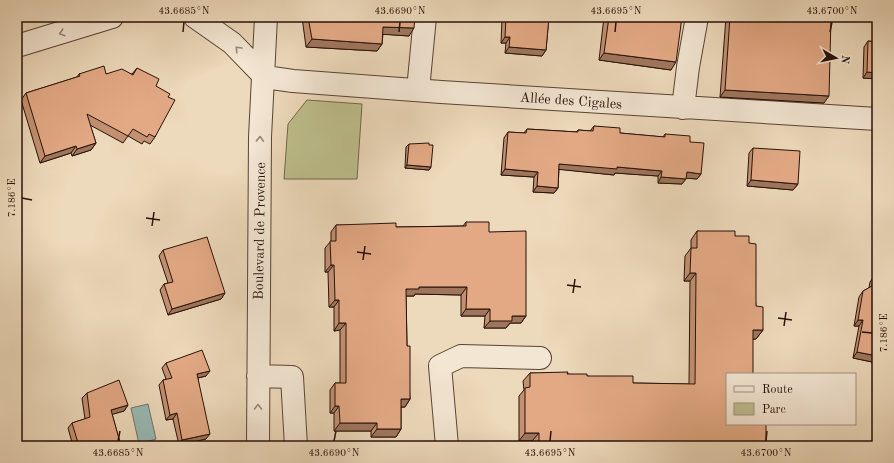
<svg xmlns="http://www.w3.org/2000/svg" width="894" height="463" viewBox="0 0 894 463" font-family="'Old Standard TT',serif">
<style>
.green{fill:#bdbe8c;stroke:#72684a}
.water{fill:#99bab4;stroke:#6b766f}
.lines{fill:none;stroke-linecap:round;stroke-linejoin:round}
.minor-casing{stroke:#584335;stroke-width:24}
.minor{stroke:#f3e6d3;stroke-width:22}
.wall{fill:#c39172;stroke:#271108}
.shaded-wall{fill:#9f765d;stroke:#271108}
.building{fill:#e3a985;stroke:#271108}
.oneway{stroke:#978678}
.ticks{fill:none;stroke:#271108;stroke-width:1.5}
.labels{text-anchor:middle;stroke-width:3;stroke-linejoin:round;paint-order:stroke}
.street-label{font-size:14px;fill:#271108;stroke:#f3e6d3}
.neatline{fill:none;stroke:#271108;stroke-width:1.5}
.ticks-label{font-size:10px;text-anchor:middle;fill:#271108}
</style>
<rect width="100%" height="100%" fill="#edd9bb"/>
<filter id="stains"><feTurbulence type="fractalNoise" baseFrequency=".005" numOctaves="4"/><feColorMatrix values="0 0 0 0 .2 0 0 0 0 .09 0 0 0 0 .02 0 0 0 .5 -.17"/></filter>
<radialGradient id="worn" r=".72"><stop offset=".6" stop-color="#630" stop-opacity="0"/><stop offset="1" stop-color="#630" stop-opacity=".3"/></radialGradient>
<path class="green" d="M307,100L362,104L357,179H284L288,124Z"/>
<path class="water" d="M148,404L156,439L139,444L131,408Z"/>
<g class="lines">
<g class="minor-casing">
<path id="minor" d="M195,17L232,43L265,77
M17,46L112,17
M265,77L293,81L441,92L877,119
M418,90L425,17
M683,108L688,67L697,17
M258,376L292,377L296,446
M258,446L260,137L266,17
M447,446L440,366L461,356L540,358"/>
</g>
<use href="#minor" class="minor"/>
</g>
<path class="wall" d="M302,17H415L409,36L383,34L382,44L377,51L306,47Z
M503,17H549L546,50L542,56L505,53L506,43H501L502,18Z
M604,17H682L671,70L599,60Z
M726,17H831L824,103L720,97Z
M868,41L877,42V79L863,78L864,47Z
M137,68L156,86L168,97L155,137L150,144L144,141L142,144L128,136L123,143L90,125L96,143L91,150L72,156L71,153L40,163L21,100L26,93L77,77L79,74H132Z
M594,126L620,133L663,137L665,134L690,142L701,174L697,179L686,178L682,184L658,183V176L615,173L614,175L559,169L558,188L554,193L533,192L534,177L501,175L504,138L508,132L524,133L527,129L576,132L578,130L590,131Z
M409,144L431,167L429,170L405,168L406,147Z
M753,148L798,184L793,190L747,186L749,153Z
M466,222L489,232L526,316L521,323H510L506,328H484L485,316H461V295L415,294L414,296H406L407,346L410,399L405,407H401V429L396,437H371V431H334V413H330V390L335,383H340V330L334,331V307H329L328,272H325V248L331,241V232L336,225L396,227L463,226Z
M697,231L735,236L749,243L756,306L763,330L756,339H753L727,374L766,446H532V441H519V396L524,390L523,381L530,373L567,374L587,376L633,383L689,384L690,281H684L685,256L691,248V240Z
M163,250L225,293L221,299L168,315L160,290L164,284L168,283L159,256Z
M874,276L877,363L853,358L859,326H854L859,297L863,291L869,288L870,282Z
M166,363L206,376L198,378L206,439L179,445L173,419L166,420L159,385L163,380L166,379L162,368Z
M87,393L128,405L124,411L112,414L121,446H73L68,428L72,423L85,419L82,398Z"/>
<path class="shaded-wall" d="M383,27L414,28L409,36L378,34Z
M505,37H510L506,43H501Z
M312,39L382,44L377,51L306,47Z
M509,47L546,50L542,56L505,53Z
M604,53L676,62L671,70L599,60Z
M867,72L877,73V79L863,78Z
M725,90L829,96L824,103L720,97Z
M96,143L91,150L72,156L77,149Z
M76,146L71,153L40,163L45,156Z
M559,164L617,167L662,171L658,176L615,173L614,175L555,169Z
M407,165L431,167L429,170L405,168Z
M505,169L538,172L534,177L501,175Z
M687,172L701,174L697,179L683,178Z
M661,177L686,179L682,184L658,183Z
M751,180L798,184L793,190L747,186Z
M537,186L558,188L554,193L533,192Z
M331,265H334L328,272H325Z
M690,273H696L690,281H684Z
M419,287H467L461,295L415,294L414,296H401L406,289Z
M225,293L221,299L168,315L172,309Z
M335,300H339L334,307H329Z
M466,309H490L485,316H461Z
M512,316H526L521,323H510L506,328H484L490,321Z
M858,320H863L859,326H854Z
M339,323H346L340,330L334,331Z
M753,330H763L756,339H747Z
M857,352L877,356V363L853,358Z
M210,371L206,376L193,379L197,374Z
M401,399H410L405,407H396Z
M128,405L124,411L107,416L111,410Z
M335,406H339L334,413H330Z
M177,413L173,419L166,420L170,415Z
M340,423H377L371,431H334Z
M377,429H401L396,437H371Z
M525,433H539L532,441H519Z
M210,434L206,439L179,445L182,440Z
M587,443L633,444L632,446H585Z"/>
<path class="building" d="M308,17H415L414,28L383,27L382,44L312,39Z
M506,17H549L546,50L509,47L510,37H505Z
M609,17H682L676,62L604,53Z
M730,17H831L829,96L725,90Z
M868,41L877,42V73L867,72Z
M104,66L106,74L122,69L133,75L137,68L159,79L156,86L170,94L168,97L175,100L155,137L149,134L147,137L133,129L128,136L87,114L96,143L77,149L76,146L45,156L26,93L80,76L79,74Z
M594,126L620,128V133L665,137V134L690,136V142L704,143L701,174L687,172L686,179L661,177L662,171L617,167V169L559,164L558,188L537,186L538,172L505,169L508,132L526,133L527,129L578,132V130L593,131Z
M429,143V145H433L431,167L407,165L409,144Z
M753,148L800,151L798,184L751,180Z
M466,222H489V232L526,231V316H512V321H490V309H466L467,287H419V289H406L407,346H410V399H401V429H377V423H340L339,406H335V383H346V323H339V300H335L334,265H331L330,241H336V225L396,223V227L466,226Z
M697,231H735V236H749V243L756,244V306L763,307V330H753V374H727V424H766V446H633V444L587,443V446H539V433H525V388L530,387V373L568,372L567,374H587V376H633V383L695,384L696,273H690L691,248H697Z
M207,237L225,293L172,309L164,284L173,282L163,250Z
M874,276L877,277V356L857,352L863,320H858L863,291L872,286Z
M202,350L210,371L197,374L210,434L182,440L177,413L170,415L163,380L172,378L166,363Z
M119,380L128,405L111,410L121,446H79L72,423L90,417L87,393Z"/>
<defs><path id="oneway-chevron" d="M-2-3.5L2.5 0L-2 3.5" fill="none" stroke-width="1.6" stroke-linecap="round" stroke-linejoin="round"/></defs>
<g class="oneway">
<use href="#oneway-chevron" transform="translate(62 33) rotate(163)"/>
<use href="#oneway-chevron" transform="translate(238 49) rotate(-133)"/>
<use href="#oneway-chevron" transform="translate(260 139) rotate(-88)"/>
<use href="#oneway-chevron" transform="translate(258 407) rotate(-90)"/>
</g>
<path class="ticks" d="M183,32L184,22M399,32L400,22M615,32L616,22M830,32L832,22M22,198L32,200M146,218L160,220M152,226L154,212M357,252L371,254M363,260L365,246M567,285L581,287M573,293L575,279M778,318L792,320M784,326L786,312M862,332L872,333M118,441L120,431M334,441L336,431M550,441L551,431M766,441L767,431"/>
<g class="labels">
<g class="street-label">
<text transform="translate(571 100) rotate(4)" y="5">Allée des Cigales</text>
<text transform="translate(259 231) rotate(-89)" y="5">Boulevard de Provence</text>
</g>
</g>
<rect width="894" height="463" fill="none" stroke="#edd9bb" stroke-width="44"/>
<rect x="726" y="373" width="130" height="52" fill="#f3e6d3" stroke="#a19182"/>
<rect x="734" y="386" width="20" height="6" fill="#f3e6d3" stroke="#a19182"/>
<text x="762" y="393" font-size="12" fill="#271108">Route</text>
<rect x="734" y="403" width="20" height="12" fill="#bdbe8c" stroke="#a19182"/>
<text x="762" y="413" font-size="12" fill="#271108">Parc</text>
<g transform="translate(836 58) rotate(99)" stroke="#f3e6d3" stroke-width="3" paint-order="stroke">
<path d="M0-3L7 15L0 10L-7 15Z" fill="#271108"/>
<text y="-6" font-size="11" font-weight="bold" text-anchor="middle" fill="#271108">N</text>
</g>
<rect x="22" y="22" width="850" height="419" class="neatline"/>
<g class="ticks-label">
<text x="184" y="14">43.6685°N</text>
<text x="400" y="14">43.6690°N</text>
<text x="616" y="14">43.6695°N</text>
<text x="832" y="14">43.6700°N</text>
<text transform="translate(11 198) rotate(-90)" y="4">7.186°E</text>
<text transform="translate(883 333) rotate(-90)" y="4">7.186°E</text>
<text x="118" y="456">43.6685°N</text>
<text x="334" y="456">43.6690°N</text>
<text x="550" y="456">43.6695°N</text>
<text x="766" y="456">43.6700°N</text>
</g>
<rect width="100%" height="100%" filter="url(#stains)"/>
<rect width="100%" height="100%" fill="url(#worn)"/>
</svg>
